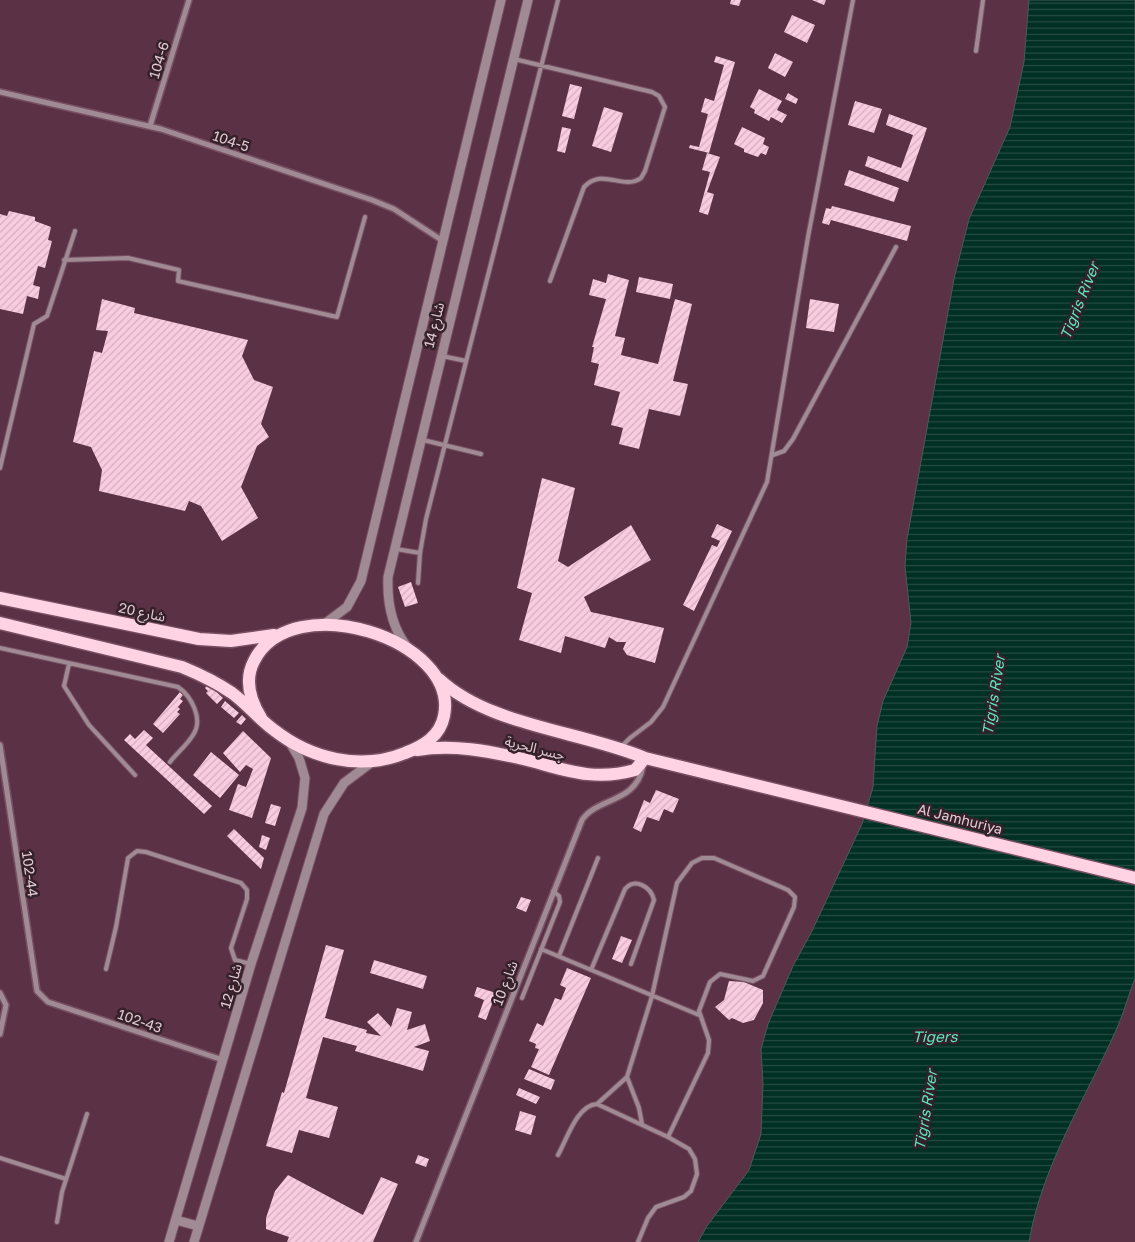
<svg xmlns="http://www.w3.org/2000/svg" width="1135" height="1242" viewBox="0 0 1135 1242" font-family="'Golos Text','Noto Sans Arabic',sans-serif">
<style>
.water{fill:url(#water-rules);stroke:#445d58}
.building{fill:url(#building-hatch)}
.lines{fill:none;stroke-linecap:round;stroke-linejoin:round}
.service-casing{stroke:#765062;stroke-width:6}
.minor-casing{stroke:#765062;stroke-width:8}
.tertiary-casing{stroke:#765062;stroke-width:11}
.primary-casing{stroke:#765062;stroke-width:15}
.service{stroke:#a08a93;stroke-width:4}
.minor{stroke:#a08a93;stroke-width:5}
.tertiary{stroke:#a08a93;stroke-width:9}
.primary{stroke:#ffd2e4;stroke-width:12}
.labels{text-anchor:middle;stroke-width:5;stroke-linejoin:round;paint-order:stroke}
.street-label{font-size:14px;fill:#e3c9d4;stroke:#34212a}
.water-label{font-size:15px;font-style:italic;fill:#5ae6bf;stroke:#34212a}
</style>
<defs>
<pattern id="water-rules" width="6" height="5" patternUnits="userSpaceOnUse" patternTransform="scale(1.25)"><rect width="6" height="5" fill="#002f23"/><path d="M0 2.5h6" fill="none" stroke="#254c42"/></pattern>
<pattern id="building-hatch" width="6" height="6" patternUnits="userSpaceOnUse" patternTransform="scale(1.25)"><rect width="6" height="6" fill="#f9ccdf"/><path d="M-1 1l2-2M0 6l6-6M5 7l2-2" fill="none" stroke="#d5afbf"/></pattern>
</defs>
<rect width="100%" height="100%" fill="#5b3245"/>
<path class="water" d="M1029,0H1135V978C1129,994 1124,1012 1117,1028C1086,1098 1042,1165 1029,1242H698L707,1226L749,1170L761,1134L763,1084L761,1049L768,1024L793,966L812,931L862,824L873,787L877,726L883,701L907,647L911,623L905,566L907,539L954,279L969,219L1010,127L1024,62Z"/>
<path class="building" d="M731,0H741L739,6L730,4Z
M812,0H826L824,5Z
M792,15L815,25L807,43L784,32Z
M775,53L793,62L785,77L768,68Z
M716,56L735,62L709,153L689,148L690,145L699,147L708,114L701,112L705,98L714,101L724,65L714,62Z
M570,84L582,87L574,119L562,116Z
M759,89L782,101L777,110L787,115L782,123L771,117L769,121L754,113L755,110L750,107Z
M788,93L798,99L796,104L785,99Z
M855,101L882,109L874,133L848,125Z
M604,107L623,113L611,152L592,146Z
M889,114L927,128L908,182L865,166L868,156L901,168L913,135L886,125Z
M562,127L571,129L565,153L557,151Z
M742,127L765,138L763,144L769,147L766,155L761,153L758,157L744,152V149L734,144Z
M707,153L720,157L707,192L714,194L708,215L699,212L710,172L702,170Z
M849,170L899,188L894,202L844,185Z
M832,206L911,226L907,241L831,220L829,225L822,223L826,208L831,209Z
M9,211L35,217V221L51,227L48,240L52,241L45,268L38,266L33,285L40,287L38,299L27,296L23,314L0,309V214L7,216Z
M608,274L629,280L615,336L625,338L621,355L658,364L675,299L692,304L673,381L688,384L680,416L649,409L639,449L619,444L623,428L611,425L620,392L594,385L599,364L591,362L594,347H592L606,299L589,295L593,279L606,283Z
M639,277L673,284L670,299L636,292Z
M102,299L135,308L134,313L248,340L242,356L254,380L273,387L261,424L269,437L257,446L241,487L258,518L222,541L201,506L189,501L185,511L99,491L102,470L91,447L73,442L94,351L102,353L108,331L96,330Z
M810,299L839,304L834,332L806,328Z
M542,478L575,488L558,561L568,567L631,525L651,560L584,597L591,612L664,628L655,663L627,655L623,649L626,642H617L609,637L605,648L565,636L561,653L519,640L532,593L517,588Z
M717,524L732,531L694,611L683,605L712,545L717,547L720,541L711,537Z
M411,582L418,603L405,607L398,587Z
M208,684L223,698L217,704L206,693L208,691L205,688Z
M180,692L183,695L180,699L183,701L178,707L180,709L177,712L180,714L163,733L153,724Z
M225,701L239,713L234,718L221,707Z
M242,715L246,719L241,725L236,722Z
M144,730L153,738L146,745L212,806L204,814L124,740L130,734L135,739Z
M243,731L271,758L252,818L229,810L238,784L246,787L253,769L246,765L240,772L223,753Z
M211,752L239,775L220,798L193,775Z
M656,790L679,799L673,813L664,809L659,821L647,817L641,832L633,828L644,800L650,803Z
M271,804L281,807L275,826L265,823Z
M234,829L264,858L261,869L227,836Z
M262,835L270,838L266,850L259,847Z
M521,897L531,900L526,912L516,908Z
M621,936L632,940L622,963L612,959Z
M326,945L344,950L325,1018L367,1030L366,1033L381,1036L367,1022L378,1013L391,1027L397,1008L412,1012L407,1030L425,1024L430,1041L414,1047L429,1051L423,1071L355,1051L357,1046L323,1037L306,1098L338,1107L329,1138L299,1130L292,1153L266,1146L282,1092L284,1093Z
M374,960L427,976L423,989L370,973Z
M567,968L591,978L549,1075L531,1067L539,1049L535,1048L536,1044L529,1041L537,1023L543,1026L555,998L561,1000L566,988L560,985Z
M729,981L744,982L763,990V1003L754,1020L743,1023L732,1018L729,1020L715,1007L724,1000Z
M477,987L496,993L486,1020L478,1017L484,1000L474,996Z
M529,1069L555,1080L551,1090L524,1079Z
M519,1088L540,1097L536,1104L516,1095Z
M520,1111L536,1116L531,1135L515,1130Z
M418,1155L429,1159L426,1167L415,1163Z
M288,1175L363,1215L381,1177L398,1184L373,1242H287L289,1237L266,1229V1218L275,1191Z"/>
<g class="lines">
<g class="service-casing">
<path id="service" d="M976,51L983,0
M514,59L652,92L659,96L665,107L645,171L641,178C623,191 603,167 584,187L550,281
M64,260L128,258L179,270L178,281L337,317L365,217
M442,356L466,361
M423,440L481,454
M773,455L784,451L793,439L896,247
M0,468L34,324L47,316L75,231
M396,549L420,553
M418,583L420,553L426,519L558,0
M0,648L178,687C191,696 204,719 193,735C187,745 177,753 170,762
M69,664L64,686L89,725L135,775
M622,746L630,738L651,722L663,707L767,482L808,237L853,0
M541,949L699,1015
M559,956L598,858
M106,969L116,927L128,858L137,851L146,852L241,883L247,890V899L231,948L235,960L251,964
M591,970L625,889C635,877 651,887 654,900L631,964
M522,998L560,902L559,896L553,891
M627,1077L639,1108L642,1124
M597,1104L627,1077L652,996L677,883L692,863L702,858H714L788,890L795,897L794,907L763,976L753,981L720,974L710,982L699,1011L709,1040L708,1053L668,1137
M558,1155C567,1139 577,1105 597,1104L668,1137L689,1149L695,1159L697,1174L691,1191L684,1197L656,1207L648,1218L638,1242
M0,1158L66,1179
M57,1222L62,1192L87,1114"/>
</g>
<g class="minor-casing">
<path id="minor" d="M0,92L161,129L372,200L394,209L443,241
M150,126L189,0
M0,745L37,991L48,1002L223,1060
M0,993L6,1005L0,1034
M416,1242L582,820C597,797 636,804 643,766"/>
</g>
<g class="tertiary-casing">
<path id="tertiary" d="M323,625L347,607L361,581L501,0
M408,648C391,627 387,602 388,577L528,0
M176,1220L198,1226
M169,1242L251,964L302,808L305,778L299,758L289,741
M194,1242L324,814L344,783L372,762"/>
</g>
<g class="primary-casing">
<path id="primary" d="M0,598L199,639L231,641L274,635
M0,623L182,667C199,674 216,682 232,693C247,704 259,719 274,730C311,759 361,771 405,753C424,746 440,736 444,716C460,639 291,586 254,661C244,680 250,700 261,718
M439,679C489,726 581,731 645,758L1135,878
M417,750C452,744 489,751 523,759C564,769 592,782 635,770L645,758"/>
</g>
<use href="#service" class="service"/>
<use href="#minor" class="minor"/>
<use href="#tertiary" class="tertiary"/>
<use href="#primary" class="primary"/>
</g>
<g class="labels">
<g class="street-label">
<text transform="translate(159 60) rotate(-73)" y="5">104-6</text>
<text transform="translate(231 141) rotate(19)" y="5">104-5</text>
<text transform="translate(434 325) rotate(-76)" y="5">شارع 14</text>
<text transform="translate(142 612) rotate(12)" y="5">شارع 20</text>
<text transform="translate(535 748) rotate(14)" y="5">جسر الحرية</text>
<text transform="translate(960 819) rotate(14)" y="5">Al Jamhuriya</text>
<text transform="translate(30 874) rotate(82)" y="5">102-44</text>
<text transform="translate(505 983) rotate(-69)" y="5">شارع 10</text>
<text transform="translate(231 986) rotate(-74)" y="5">شارع 12</text>
<text transform="translate(140 1021) rotate(19)" y="5">102-43</text>
</g>
<g class="water-label">
<text transform="translate(1080 301) rotate(-68)" y="5">Tigris River</text>
<text transform="translate(994 695) rotate(-81)" y="5">Tigris River</text>
<text x="935" y="1042">Tigers</text>
<text transform="translate(926 1110) rotate(-81)" y="5">Tigris River</text>
</g>
</g>
</svg>
